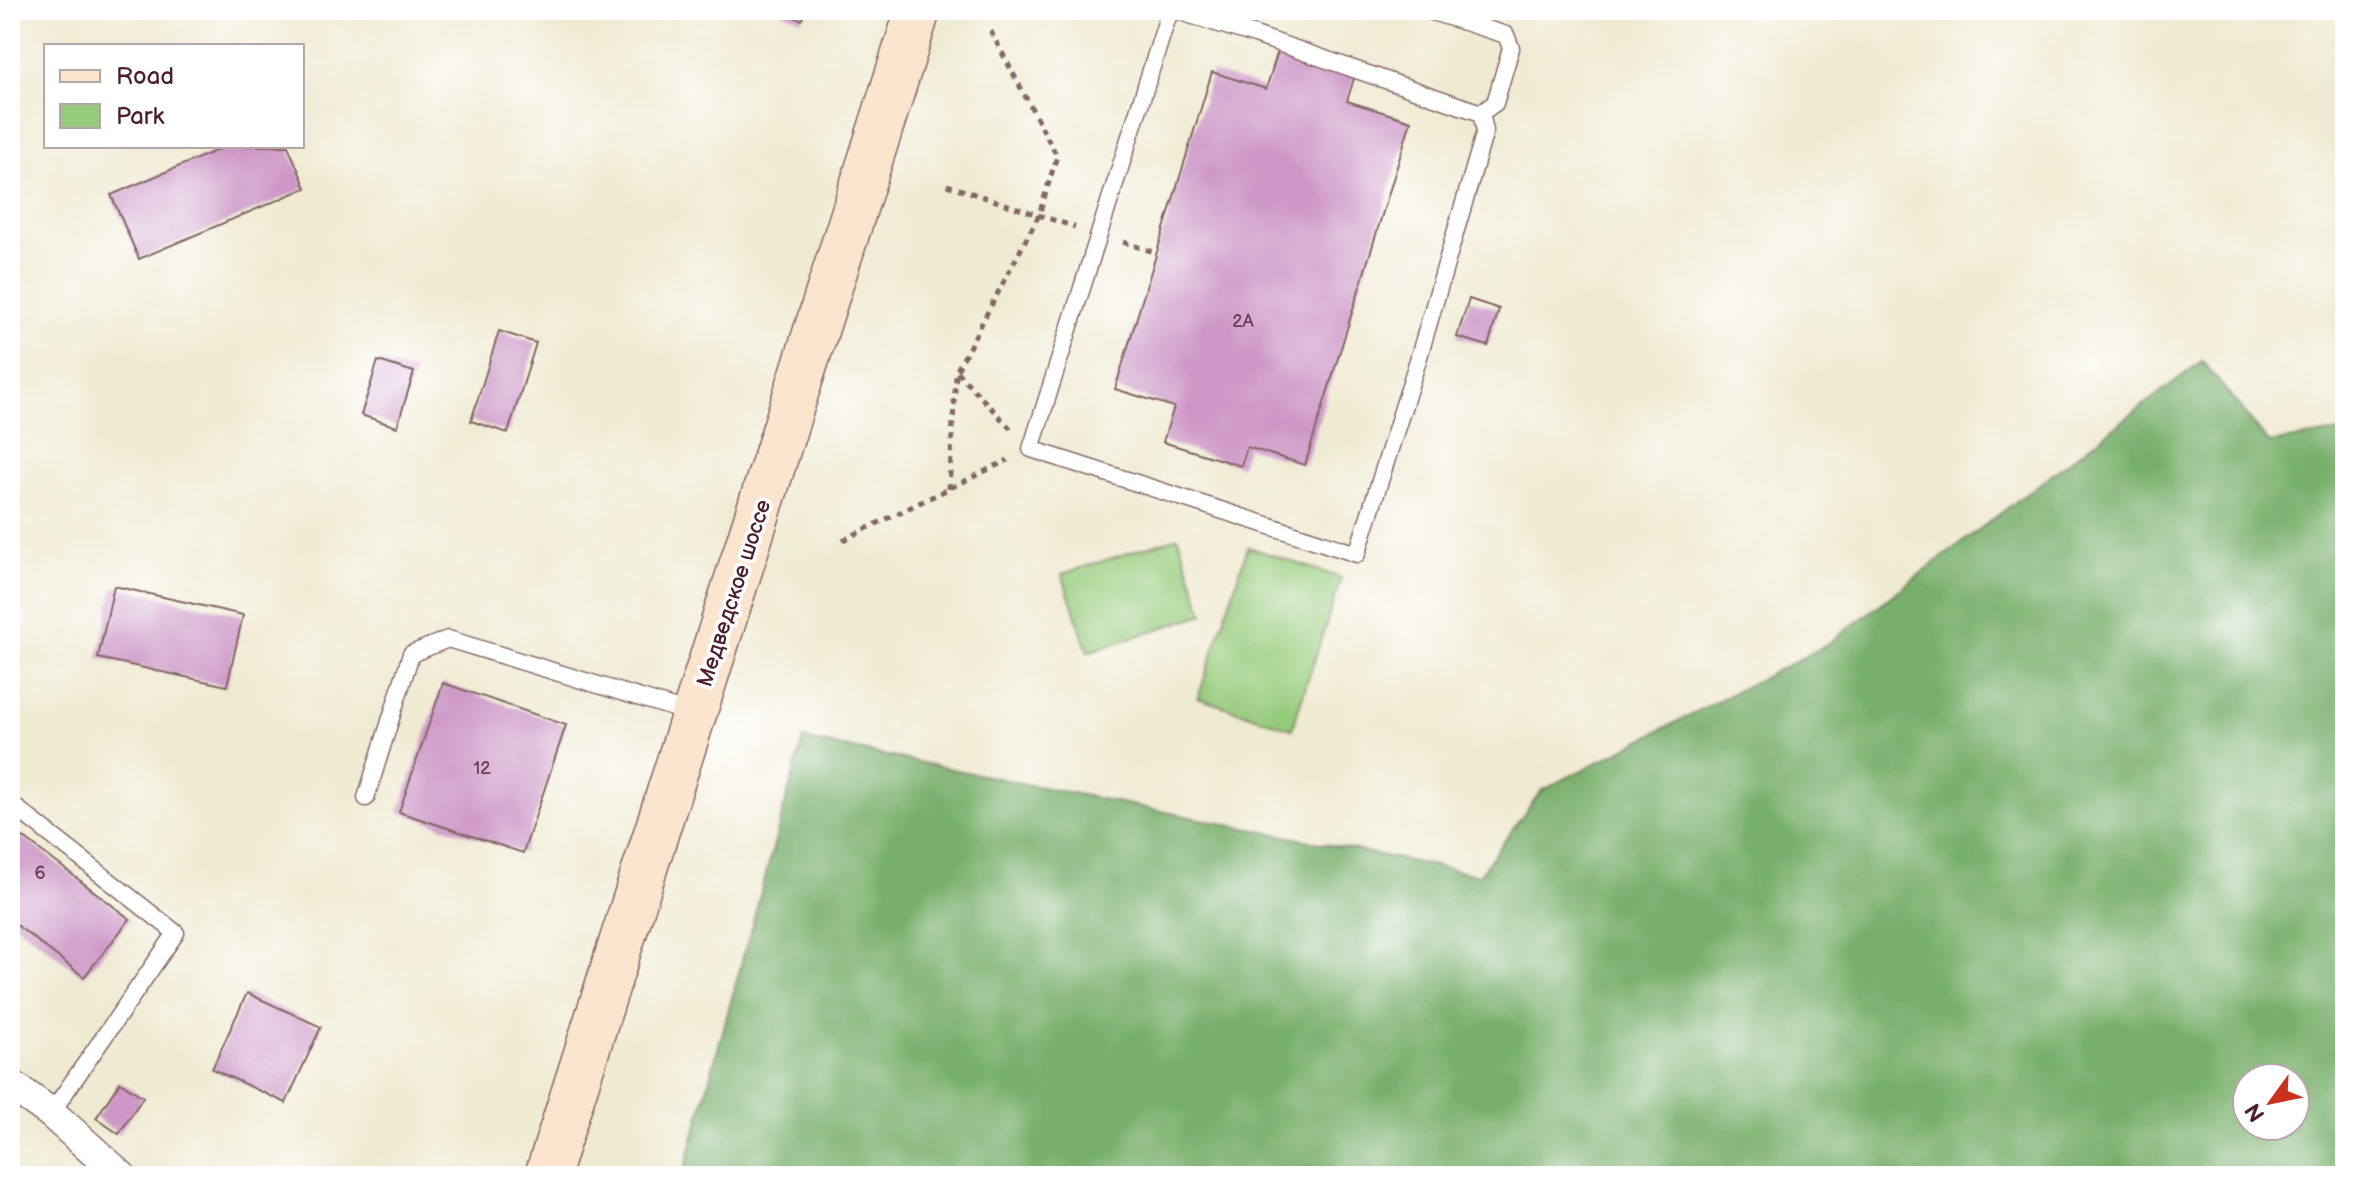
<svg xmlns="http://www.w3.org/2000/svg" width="2355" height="1186" viewBox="0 0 2355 1186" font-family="'Balsamiq Sans',sans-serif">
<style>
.green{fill:#96cb7c;stroke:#707554;stroke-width:2}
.forest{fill:#78af6c;stroke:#61674c;stroke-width:2;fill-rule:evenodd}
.building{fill:#cd98c7}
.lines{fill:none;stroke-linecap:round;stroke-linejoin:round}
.lane-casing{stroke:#846665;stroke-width:19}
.street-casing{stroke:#846665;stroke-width:33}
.secondary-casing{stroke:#846665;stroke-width:47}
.path{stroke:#846665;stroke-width:5;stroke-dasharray:6 6;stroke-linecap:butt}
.lane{stroke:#fff;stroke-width:16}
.street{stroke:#fff;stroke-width:30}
.secondary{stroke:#fbe5cf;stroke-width:44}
.labels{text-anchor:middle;stroke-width:7;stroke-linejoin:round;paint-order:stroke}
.number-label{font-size:18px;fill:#6b3d52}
.street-label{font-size:22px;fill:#4a1f2b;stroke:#fff}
</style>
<rect width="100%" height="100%" fill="#fff"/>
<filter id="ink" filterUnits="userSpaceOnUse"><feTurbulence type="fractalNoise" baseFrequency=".0125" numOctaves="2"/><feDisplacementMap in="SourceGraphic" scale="16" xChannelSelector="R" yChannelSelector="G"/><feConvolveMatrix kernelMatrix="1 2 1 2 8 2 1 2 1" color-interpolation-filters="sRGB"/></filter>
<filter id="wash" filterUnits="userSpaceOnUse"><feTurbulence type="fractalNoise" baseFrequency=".006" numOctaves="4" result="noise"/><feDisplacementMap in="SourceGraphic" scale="32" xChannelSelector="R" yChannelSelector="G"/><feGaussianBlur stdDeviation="1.8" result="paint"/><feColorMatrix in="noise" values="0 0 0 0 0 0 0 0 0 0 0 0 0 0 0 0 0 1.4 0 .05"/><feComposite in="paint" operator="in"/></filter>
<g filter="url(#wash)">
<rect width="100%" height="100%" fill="#efead1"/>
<path class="green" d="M1178,537L1204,614L1088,652L1062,574Z
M1248,547L1341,578L1292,729L1198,698Z"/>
<path class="forest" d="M2202,361L2269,443L2345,431V1176H683L803,739L1479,875L1541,791L1825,646ZM2247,1078H2295V1126H2247Z"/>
<g id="blocks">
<path class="building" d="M776,10H805L802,20Z
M1279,48L1356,72L1347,101L1411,121L1305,465L1247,447L1241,466L1163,442L1174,407L1115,389L1212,72L1266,89Z
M227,146H288L306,188L139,259L111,195Z
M1469,299L1499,309L1488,346L1457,337Z
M499,331L536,343L508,433L471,421Z
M378,361L414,372L397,427L361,415Z
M114,586L243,615L227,686L98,658Z
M443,683L566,725L523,853L399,812Z
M10,827L130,919L84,977L10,920Z
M247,993L321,1027L286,1103L212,1069Z
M120,1082L143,1097L119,1134L96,1118Z"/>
</g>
</g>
<g filter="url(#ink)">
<use href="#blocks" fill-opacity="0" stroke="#846665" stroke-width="2"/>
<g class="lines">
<g class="lane-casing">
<path id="lane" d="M1170,10L1031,449L1357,554L1418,360L1485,131L1481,113
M1174,10L1255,35L1481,113L1495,103L1511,48L1506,35L1426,10
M366,798L411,654L448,639L693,714
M10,803L176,933L51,1113"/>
</g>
<g class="street-casing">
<path id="street" d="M10,1084L51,1113L121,1176"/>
</g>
<g class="secondary-casing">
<path id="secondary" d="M547,1176L918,10"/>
</g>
<path class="path" d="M947,185L1075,227
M1123,242L1157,253
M957,372L1011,429
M949,489L956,372L1039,215L1057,156L989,28
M843,540L1008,460"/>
<use href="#lane" class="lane"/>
<use href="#street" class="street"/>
<use href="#secondary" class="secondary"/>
</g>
</g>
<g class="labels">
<g class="number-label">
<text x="1243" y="327">2А</text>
<text x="482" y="774">12</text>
<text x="40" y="879">6</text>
</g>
<g class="street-label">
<text transform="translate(733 593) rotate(-72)" y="8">Медведское шоссе</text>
</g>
</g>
<rect width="2355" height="1186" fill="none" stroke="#fff" stroke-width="40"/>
<rect x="44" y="44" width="260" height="104" fill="#ffffff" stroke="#b7a5aa" stroke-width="2"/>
<rect x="60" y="70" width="40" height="12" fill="#fbe5cf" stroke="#b7a5aa" stroke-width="2"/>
<text x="116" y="84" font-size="24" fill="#4a1f2b">Road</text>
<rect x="60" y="104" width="40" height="24" fill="#96cb7c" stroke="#b7a5aa" stroke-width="2"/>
<text x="116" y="124" font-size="24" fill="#4a1f2b">Park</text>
<g transform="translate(2271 1102) rotate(237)"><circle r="38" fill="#ffffff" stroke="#b7a5aa" stroke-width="2"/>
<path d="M0-6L14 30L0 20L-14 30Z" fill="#c8321e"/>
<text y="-12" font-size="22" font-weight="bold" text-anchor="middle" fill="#4a1f2b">N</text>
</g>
</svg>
